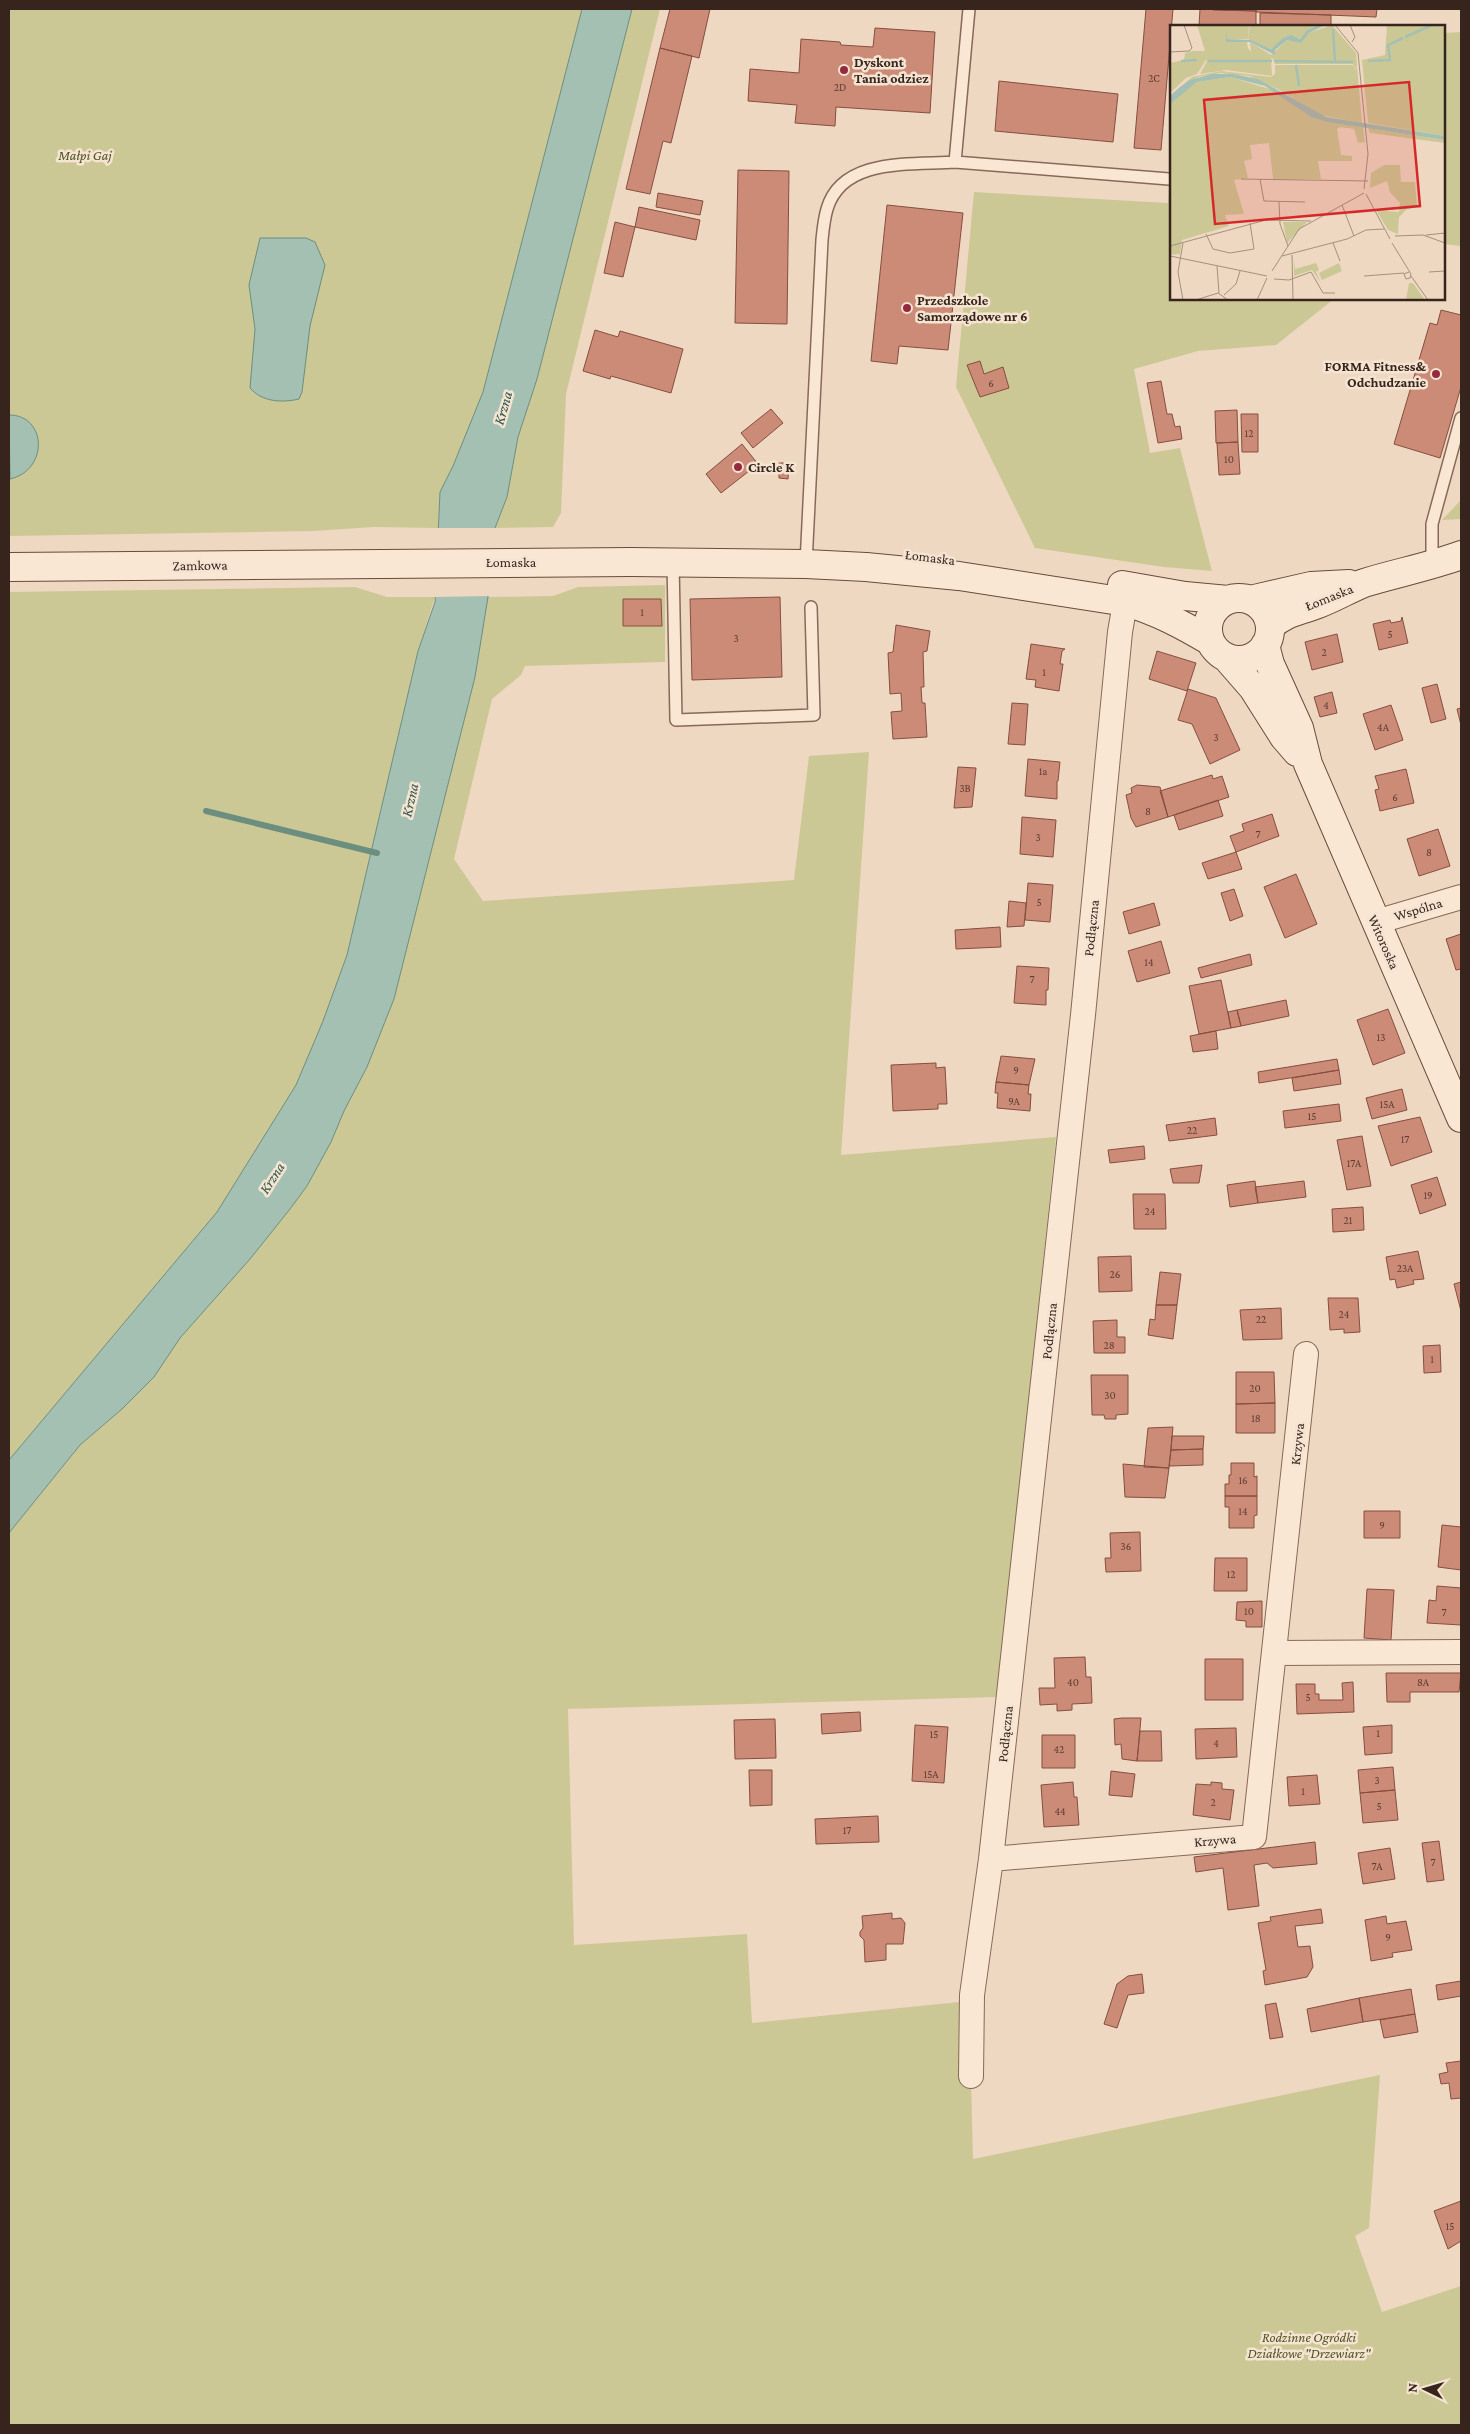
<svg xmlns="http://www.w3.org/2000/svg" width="1470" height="2434" viewBox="0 0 1470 2434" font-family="'Crimson Pro',serif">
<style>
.green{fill:#ccc895}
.water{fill:#a4c0b2;stroke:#6b8e7f}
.pier{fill:#eed8c1}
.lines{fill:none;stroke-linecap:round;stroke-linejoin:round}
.stream{stroke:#6b8e7f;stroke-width:6}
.building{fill:#cc8b77;stroke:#864e3f}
.lane-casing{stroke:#876959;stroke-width:14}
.street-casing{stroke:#876959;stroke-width:26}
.secondary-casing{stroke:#694a3c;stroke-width:30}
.lane{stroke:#f9e7d4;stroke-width:11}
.street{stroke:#f9e7d4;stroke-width:24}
.secondary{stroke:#f9e7d4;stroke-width:28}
.poi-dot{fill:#96293e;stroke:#f5e4d1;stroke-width:2}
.labels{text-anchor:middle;stroke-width:5;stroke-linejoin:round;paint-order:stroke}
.number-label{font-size:11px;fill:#5c3e34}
.poi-label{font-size:14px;font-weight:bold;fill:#37251d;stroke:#f5e4d1;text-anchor:start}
.park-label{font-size:14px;font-style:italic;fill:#505324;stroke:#f5e4d1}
.street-label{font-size:14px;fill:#37251d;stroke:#f5e4d1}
.water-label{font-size:15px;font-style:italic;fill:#2c564c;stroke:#f5e4d1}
.inset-river{fill:none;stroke:#a4c0b2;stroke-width:2.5}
.inset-road{fill:none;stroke:#a5907f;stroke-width:1}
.view{fill:#d62828;fill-opacity:0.15;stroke:#d62828;stroke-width:2.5}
.inset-edge{fill:none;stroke:#37251d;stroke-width:2.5}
</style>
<rect width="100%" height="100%" fill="#eed8c1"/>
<path class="green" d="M9,9H582L483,392L453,466L440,492L438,528L374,527L313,531L9,536Z
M632,9H660L566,394L561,513L553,527L495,528L507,497L518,437L537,379Z
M1461,32V246L1444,244V33Z
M1171,155V299H1334L1276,345L1198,351L1134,369L1150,453L1180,448L1212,571L1164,567L1035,548L956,387L974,192L1168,203Z
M1461,500V519L1442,520Z
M665,585V662L525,666L521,675L492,699L454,859L483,901L794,880L809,756L869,752L841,1155L1056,1137L998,1697L568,1709L574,1945L747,1934L752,2023L969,2001L973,2159L1380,2075L1369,2228L1355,2236L1382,2312L1461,2286V2425H9V1533L80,1445L122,1409L154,1377L180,1338L250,1259L290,1209L307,1186L331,1142L344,1111L367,1067L394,999L475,677L488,597L553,596L578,587Z
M355,587L387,597H435L418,651L347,955L323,1021L296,1085L217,1212L9,1460V592Z"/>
<path class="water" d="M582,9H632L537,379L518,437L507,497L495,528L488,597L475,677L394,999L367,1067L344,1111L331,1142L307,1186L290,1209L250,1259L180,1338L154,1377L122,1409L80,1445L9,1533V1460L217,1212L296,1085L323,1021L347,955L418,651L435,602L440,492L453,466L483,392Z
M260,238H306L315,242L325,265L310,326L302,392L299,399C282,403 262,402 250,388L255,329L249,285Z
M9,415C47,415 49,470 10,479Z"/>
<path class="pier" d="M435,528H498L490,596L433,597Z"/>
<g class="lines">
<path class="stream" d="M206,811L377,853"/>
</g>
<path class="building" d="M670,9H710L699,58L660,48Z
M1146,9H1173L1161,150L1134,148Z
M1200,9L1256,11V26H1199Z
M1213,9H1256V11L1213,10Z
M1256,9H1377L1376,17L1256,12Z
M1260,13L1331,15V26H1260Z
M875,28L935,32L930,113L836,107L835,126L795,123L797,105L748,101L750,69L799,73L801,39L840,42L841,45L873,47Z
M660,48L692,56L671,143L663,141L650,194L626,189Z
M999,81L1118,94L1113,142L995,131Z
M738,170L789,171L787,324L735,323Z
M658,193L703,201L700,215L656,207Z
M887,205L963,213L948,350L899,346L897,364L871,361Z
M639,207L700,220L696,240L635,227Z
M615,222L635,227L623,277L604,273Z
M1441,310L1461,315V387L1440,458L1394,444L1430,323L1437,325Z
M595,330L618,337L620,331L683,349L671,393L611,376L610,379L583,371Z
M980,361L984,374L1003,367L1009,388L980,397L967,365Z
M1161,381L1167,414H1172L1175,427L1180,426L1182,439L1158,443L1147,383Z
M771,409L783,423L753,448L741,433Z
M1237,410L1238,442L1216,443L1215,411Z
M1241,414H1258V452H1242Z
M1238,442L1240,474L1219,475L1217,443Z
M742,444L758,464L721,493L706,474Z
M779,463H789L788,479L779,478Z
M780,597L782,677L692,680L690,599Z
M623,599H661L662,626H623Z
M1402,617L1408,643L1379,650L1373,624L1390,620L1391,623L1401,621Z
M896,625L930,631L927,651L923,652L924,687H921L922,703H925L927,737L893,739L891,712L902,711L901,693L890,694L888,653L893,652Z
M1337,634L1343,662L1312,670L1305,642Z
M1031,644L1065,649L1062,651L1060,664H1063L1059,691L1035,687L1036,680L1026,679Z
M1157,651L1196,663L1187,691L1149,679Z
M1437,684L1446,719L1431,723L1422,688Z
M1188,689L1216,698L1240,750L1210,764L1192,724L1178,720Z
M1332,692L1337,713L1320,717L1314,697Z
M1012,703L1028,704L1025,745L1008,744Z
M1391,705L1403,740L1375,750L1363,714Z
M1461,708V725L1457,709Z
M1028,759L1060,762L1058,781H1057V799L1025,796Z
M958,767L976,768L972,807L954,808Z
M1406,769L1414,803L1380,811L1375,790L1379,789L1375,776Z
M1212,775L1213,779L1222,776L1229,797L1168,817L1160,791Z
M1137,785L1160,787L1168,817L1136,827L1131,818L1126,795L1132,793L1131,788Z
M1218,800L1223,816L1179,830L1174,815Z
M1272,814L1279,836L1236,852L1230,836L1244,831L1242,824Z
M1022,817L1056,820L1053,857L1020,854Z
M1438,829L1450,866L1419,876L1407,839Z
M1236,852L1242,869L1208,879L1202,863Z
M1296,874L1317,924L1285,938L1264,887Z
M1028,883L1053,885L1050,922L1025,920Z
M1234,889L1243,916L1230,921L1221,893Z
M1009,901L1026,903L1024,926L1007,927Z
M1154,903L1160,925L1129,934L1123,912Z
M1000,927L1001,947L956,949L955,930Z
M1461,934V969L1456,970L1446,939Z
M1161,941L1170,973L1137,982L1128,951Z
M1250,954L1252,965L1201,978L1198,968Z
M1017,966L1049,968L1048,990H1046V1005L1014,1003Z
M1221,980L1231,1028L1199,1034L1189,986Z
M1286,1000L1289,1016L1241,1026L1237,1010Z
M1388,1009L1405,1053L1373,1065L1357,1020Z
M1237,1010L1241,1026L1231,1028L1228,1012Z
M1216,1031L1218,1049L1193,1052L1190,1036Z
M1001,1056L1035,1059L1029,1085L996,1082Z
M1337,1059L1339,1070L1259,1083L1258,1072Z
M936,1063V1068L945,1067L947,1104H938V1109L893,1111L891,1065Z
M1339,1070L1341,1084L1294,1091L1292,1078Z
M996,1082L1029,1085L1028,1094H1031L1030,1111L997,1108L998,1093H995Z
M1402,1089L1407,1110L1372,1119L1366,1098Z
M1339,1104L1341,1121L1285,1128L1283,1111Z
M1420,1117L1432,1152L1391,1166L1378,1126Z
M1215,1118L1217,1135L1169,1141L1166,1125Z
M1362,1136L1371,1186L1347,1190L1337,1140Z
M1144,1146L1145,1159L1110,1163L1108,1150Z
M1202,1165L1199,1183H1173L1170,1169Z
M1437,1177L1446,1205L1420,1214L1411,1185Z
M1255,1181L1258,1203L1230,1207L1227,1185Z
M1304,1181L1306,1197L1258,1203L1255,1187Z
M1133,1194H1165L1166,1229H1134Z
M1363,1207L1364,1230L1333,1232L1332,1209Z
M1418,1251L1424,1279L1413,1280L1414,1284L1397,1288L1395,1279L1390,1280L1386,1257Z
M1131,1256L1132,1291L1099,1292L1098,1257Z
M1160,1272L1181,1274L1177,1305H1156Z
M1461,1282V1311L1454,1284Z
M1328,1298H1358L1360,1332L1344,1333V1329L1330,1330Z
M1156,1305H1177L1173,1339L1148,1335L1150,1319L1155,1320Z
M1281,1308L1282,1339L1243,1340L1240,1310Z
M1117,1320V1337H1125V1353H1094L1093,1321Z
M1440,1345L1441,1372L1424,1373L1423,1346Z
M1236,1372H1274L1275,1403L1236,1404Z
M1091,1375H1128V1414L1116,1415V1419H1105L1104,1415H1092Z
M1275,1403V1433H1236V1404Z
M1173,1427L1169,1468L1144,1467L1148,1428Z
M1172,1436H1204L1203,1449L1171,1450Z
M1203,1449V1465L1169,1466L1171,1450Z
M1231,1463H1254V1477L1257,1476V1496H1225V1484H1229V1475H1231Z
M1123,1464L1169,1468L1165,1498L1125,1497Z
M1225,1496H1257V1515L1254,1516V1528H1229V1507H1225Z
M1364,1511H1400V1538H1364Z
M1442,1525L1461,1527V1570L1438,1567Z
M1140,1532L1141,1571L1106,1572L1105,1558H1111L1110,1533Z
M1215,1558H1247V1591H1214Z
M1437,1586L1461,1588V1625L1427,1623L1429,1600L1436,1601Z
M1367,1589L1394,1590L1391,1640L1364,1638Z
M1262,1601V1627H1246V1621L1236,1620L1237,1602Z
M1085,1657L1086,1677H1091L1092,1703L1072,1704V1710L1057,1711V1704L1040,1705L1039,1688H1055L1054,1658Z
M1205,1659H1243V1700H1205Z
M1386,1673H1461L1459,1692H1410V1702H1387Z
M1353,1682L1354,1712L1297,1714L1296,1684H1315V1694H1319V1700H1343L1342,1683Z
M860,1712L861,1731L822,1734L821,1714Z
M1122,1718H1141L1137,1761L1122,1759L1121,1744L1115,1745L1114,1719Z
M775,1719L776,1758L735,1759L734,1720Z
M915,1725L948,1727L944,1783L912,1781Z
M1392,1725V1753L1365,1755L1363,1727Z
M1236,1728L1237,1757L1196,1759L1195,1729Z
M1140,1731H1161L1162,1761H1137Z
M1042,1735H1075V1768H1042Z
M1393,1767L1395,1790L1360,1793L1358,1770Z
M749,1770H772V1805L750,1806Z
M1111,1771L1135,1774L1132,1797L1109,1795Z
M1317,1775L1320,1804L1289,1806L1287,1777Z
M1073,1782L1074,1797H1077L1079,1825L1044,1827L1041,1785Z
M1211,1782L1222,1783V1789L1234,1790L1230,1820L1193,1815L1196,1784L1211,1785Z
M1395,1790L1398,1820L1363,1823L1360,1793Z
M878,1816L879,1842L816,1844L815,1819Z
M1439,1841L1444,1880L1427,1882L1422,1843Z
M1315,1842L1317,1864L1273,1868L1267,1863L1254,1865L1259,1906L1228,1910L1223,1868L1196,1872L1194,1857Z
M1390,1848L1395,1879L1363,1884L1358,1853Z
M1321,1909L1323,1923L1295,1926L1298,1947L1310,1946L1313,1967L1307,1977L1265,1985L1263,1971L1266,1970L1258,1923L1271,1921L1270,1917Z
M892,1913V1919L901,1918L905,1923L903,1944H886V1960L865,1962L864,1940L860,1936V1932L863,1928L862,1916Z
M1386,1916L1387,1924L1406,1921L1412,1950L1392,1953L1393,1957L1371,1961L1365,1920Z
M1142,1974L1144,1993L1128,1995L1117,2028L1104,2024L1117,1984L1128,1976Z
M1461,1981V1996L1438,2000L1436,1985Z
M1411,1989L1415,2014L1363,2022L1359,1998Z
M1359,1998L1363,2022L1311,2032L1307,2009Z
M1276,2003L1283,2037L1270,2039L1265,2005Z
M1415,2014L1418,2032L1384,2038L1380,2020Z
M1461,2061V2098L1451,2099L1449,2083L1441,2084L1439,2074L1448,2072L1446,2063Z
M1461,2201V2241L1448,2249L1434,2211Z"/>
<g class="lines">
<g class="lane-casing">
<path id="lane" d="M955,162L1169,179
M673,562L676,720L814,715L811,607
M806,564L822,240C823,230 824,219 827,209C842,157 912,165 955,162L969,9
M1432,564V524L1461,418"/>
</g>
<g class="street-casing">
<path id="street" d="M1376,922L1461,897
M1275,1653L1461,1652
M991,1859L1254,1837L1306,1354
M971,2076L972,1995L991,1859L1083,1015L1120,632L1128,586"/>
</g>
<g class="secondary-casing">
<path id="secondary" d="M9,567L631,562L806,564L866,567L959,576L1126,602C1157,611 1183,625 1210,641
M1122,585L1185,596L1228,600
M1208 629a31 31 0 1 1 62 0a31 31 0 1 1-62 0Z
M1250,600L1311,586L1349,584
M1270,626C1288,611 1298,612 1318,604C1334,598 1349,589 1364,583C1396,573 1429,567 1461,555
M1265,645L1270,664L1299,728L1308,764L1461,1118
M1226,657L1253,688L1284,737L1297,752"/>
</g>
<use href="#lane" class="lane"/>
<use href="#street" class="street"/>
<use href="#secondary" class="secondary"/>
</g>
<g class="poi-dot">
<circle cx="844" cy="70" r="5"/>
<circle cx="907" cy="308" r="5"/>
<circle cx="1436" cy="374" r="5"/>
<circle cx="738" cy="467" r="5"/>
</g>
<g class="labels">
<g class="number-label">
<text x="1154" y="82">2C</text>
<text x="840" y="91">2D</text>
<text x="991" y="387">6</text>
<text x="1249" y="437">12</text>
<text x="1229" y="463">10</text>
<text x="642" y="616">1</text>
<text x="1390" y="638">5</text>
<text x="736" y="642">3</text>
<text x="1324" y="656">2</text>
<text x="1044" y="676">1</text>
<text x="1326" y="709">4</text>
<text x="1383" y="731">4A</text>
<text x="1216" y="741">3</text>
<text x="1043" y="775">1a</text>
<text x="965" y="792">3B</text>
<text x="1395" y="801">6</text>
<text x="1148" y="815">8</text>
<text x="1258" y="838">7</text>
<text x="1038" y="841">3</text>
<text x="1429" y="856">8</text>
<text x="1039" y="906">5</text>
<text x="1149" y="966">14</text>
<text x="1032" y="983">7</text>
<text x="1381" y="1041">13</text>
<text x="1016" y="1074">9</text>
<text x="1014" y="1105">9A</text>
<text x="1387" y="1108">15A</text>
<text x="1312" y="1120">15</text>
<text x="1192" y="1134">22</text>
<text x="1405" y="1143">17</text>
<text x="1354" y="1167">17A</text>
<text x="1428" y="1199">19</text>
<text x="1150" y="1215">24</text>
<text x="1348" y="1224">21</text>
<text x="1405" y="1272">23A</text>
<text x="1115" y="1278">26</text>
<text x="1344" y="1318">24</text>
<text x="1261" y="1323">22</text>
<text x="1109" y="1349">28</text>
<text x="1432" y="1363">1</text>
<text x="1255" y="1392">20</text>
<text x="1110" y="1399">30</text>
<text x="1256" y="1422">18</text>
<text x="1243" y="1484">16</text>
<text x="1243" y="1515">14</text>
<text x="1382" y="1529">9</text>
<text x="1126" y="1550">36</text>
<text x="1231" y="1578">12</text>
<text x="1249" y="1615">10</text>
<text x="1444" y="1616">7</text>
<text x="1073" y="1686">40</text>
<text x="1423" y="1686">8A</text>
<text x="1308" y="1701">5</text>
<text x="1378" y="1737">1</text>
<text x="934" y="1738">15</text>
<text x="1216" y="1747">4</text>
<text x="1059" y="1753">42</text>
<text x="931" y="1778">15A</text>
<text x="1377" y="1784">3</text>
<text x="1303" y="1795">1</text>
<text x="1213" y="1806">2</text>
<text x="1379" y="1810">5</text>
<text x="1060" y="1815">44</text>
<text x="847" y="1834">17</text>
<text x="1433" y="1866">7</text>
<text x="1377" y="1870">7A</text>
<text x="1388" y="1941">9</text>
<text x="1450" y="2230">15</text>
</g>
<g class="poi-label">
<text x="854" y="67">Dyskont<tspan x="854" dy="16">Tania odziez</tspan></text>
<text x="917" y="305">Przedszkole<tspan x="917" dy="16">Samorządowe nr 6</tspan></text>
<text x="1426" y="371" text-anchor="end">FORMA Fitness&amp;<tspan x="1426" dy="16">Odchudzanie</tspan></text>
<text x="748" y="472">Circle K</text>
</g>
<g class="park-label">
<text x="85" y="160">Małpi Gaj</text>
<text x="1309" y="2342">Rodzinne Ogródki<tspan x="1309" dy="16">Działkowe "Drzewiarz"</tspan></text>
</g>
<g class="street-label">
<text transform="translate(930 557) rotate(7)" y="5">Łomaska</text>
<text x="511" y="567">Łomaska</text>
<text transform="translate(200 565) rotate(-1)" y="5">Zamkowa</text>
<text transform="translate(1329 597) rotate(-22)" y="5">Łomaska</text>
<text transform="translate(1418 909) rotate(-17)" y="5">Wspólna</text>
<text transform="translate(1091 928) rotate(-84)" y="5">Podłączna</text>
<text transform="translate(1384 942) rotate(66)" y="5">Witoroska</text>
<text transform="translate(1049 1331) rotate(-84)" y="5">Podłączna</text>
<text transform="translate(1297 1444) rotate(-84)" y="5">Krzywa</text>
<text transform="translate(1005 1734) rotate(-84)" y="5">Podłączna</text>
<text transform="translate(1215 1840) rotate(-5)" y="5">Krzywa</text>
</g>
<g class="water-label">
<text transform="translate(503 408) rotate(-74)" y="5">Krzna</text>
<text transform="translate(410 800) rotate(-77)" y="5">Krzna</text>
<text transform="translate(272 1178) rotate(-57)" y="5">Krzna</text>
</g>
</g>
<g transform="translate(1170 25)">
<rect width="275" height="275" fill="#eed8c1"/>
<path d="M27,0H79L78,14H57L56,17H77L78,23L81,27L80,17L101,30L117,15L131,17L138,8L162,0L186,28L187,40L186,44L183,39H105L103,34L101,33L102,51L56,45L30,49L37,36L36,35L27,49L16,53L0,68V38L14,35L15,28L22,26H35ZM80,0H149L137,5L133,13L113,14L101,24L78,14ZM217,0H275V111L198,98L192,35L215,30ZM105,40H183L186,45L187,41L192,98L150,90L108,64L79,51L50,48L28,52L0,71L22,52L51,46L101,52L105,49ZM60,52L103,65L145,93L193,102L195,117L188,118L184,104L170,102L167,104L171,130L182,131V136H148L151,154H103L99,118L80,120L82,134L74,136L78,153L64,155L74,189L55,190L59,201L12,215L10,229L0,230V79L12,66L27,57ZM198,103L275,115V118L200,108ZM214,140H230L231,157H245L247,181L236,185L229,192L228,209L218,205L206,185L229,187L230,178L220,167L217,156L200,163L201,148ZM113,197H137L117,218ZM124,234L125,244L146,238L149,245L146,247L151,258L142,245L124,251ZM169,238L172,246L152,255L149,248ZM239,258H243L255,275H236Z" fill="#ccc895"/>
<path d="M149,0H155L139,8L131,18L117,15L105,25V30L80,17H56V4L57,14L81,15L101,24L113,13L121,10L130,14L137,5ZM42,49H63L88,54L156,92L275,111V115L158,97L141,92L95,61L60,52L27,57L0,79V71L10,62L20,55Z" fill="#a4c0b2"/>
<path class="inset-river" d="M163,4L165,36M235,12L262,0M11,36L27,35M38,36H102M104,36L183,37M198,36L220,35L218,20L233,13M126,40L129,61"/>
<path class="inset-road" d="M165,0L188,28L198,129L194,164M180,0L185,12L182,17M0,27L19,26L22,23L14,0M71,154L198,156M90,154L94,176L135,177M196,169L220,214M109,177L110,199L118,221M172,180L184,211M36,209L43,224L60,228L84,224L80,198M256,210L275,208M225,211L253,210L275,218M163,218L170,236M222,218L241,249L240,253L236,254L234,249L239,247M0,221L96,195L141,196M122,230L123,275M0,231L97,251M112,231L177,214L196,205L214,204M47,241L49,268M102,246L129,204L194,168M259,247L275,246M194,251L234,248M241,251L258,275M104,254L119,255L141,247L153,268H165M54,270L66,259L70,246M13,275L8,247L13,218M26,275L48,268L58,275M87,275L97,253"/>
<path class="view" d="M239,57L250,181L45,199L34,75Z"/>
<rect width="275" height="275" class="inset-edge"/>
</g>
<rect width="1470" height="2434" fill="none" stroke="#37251d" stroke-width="20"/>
<g transform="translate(1425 2389) rotate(275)" stroke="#f5e4d1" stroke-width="4" paint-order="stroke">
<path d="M0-4L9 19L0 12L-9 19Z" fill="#37251d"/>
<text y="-8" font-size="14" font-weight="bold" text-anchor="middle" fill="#37251d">N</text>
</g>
</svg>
